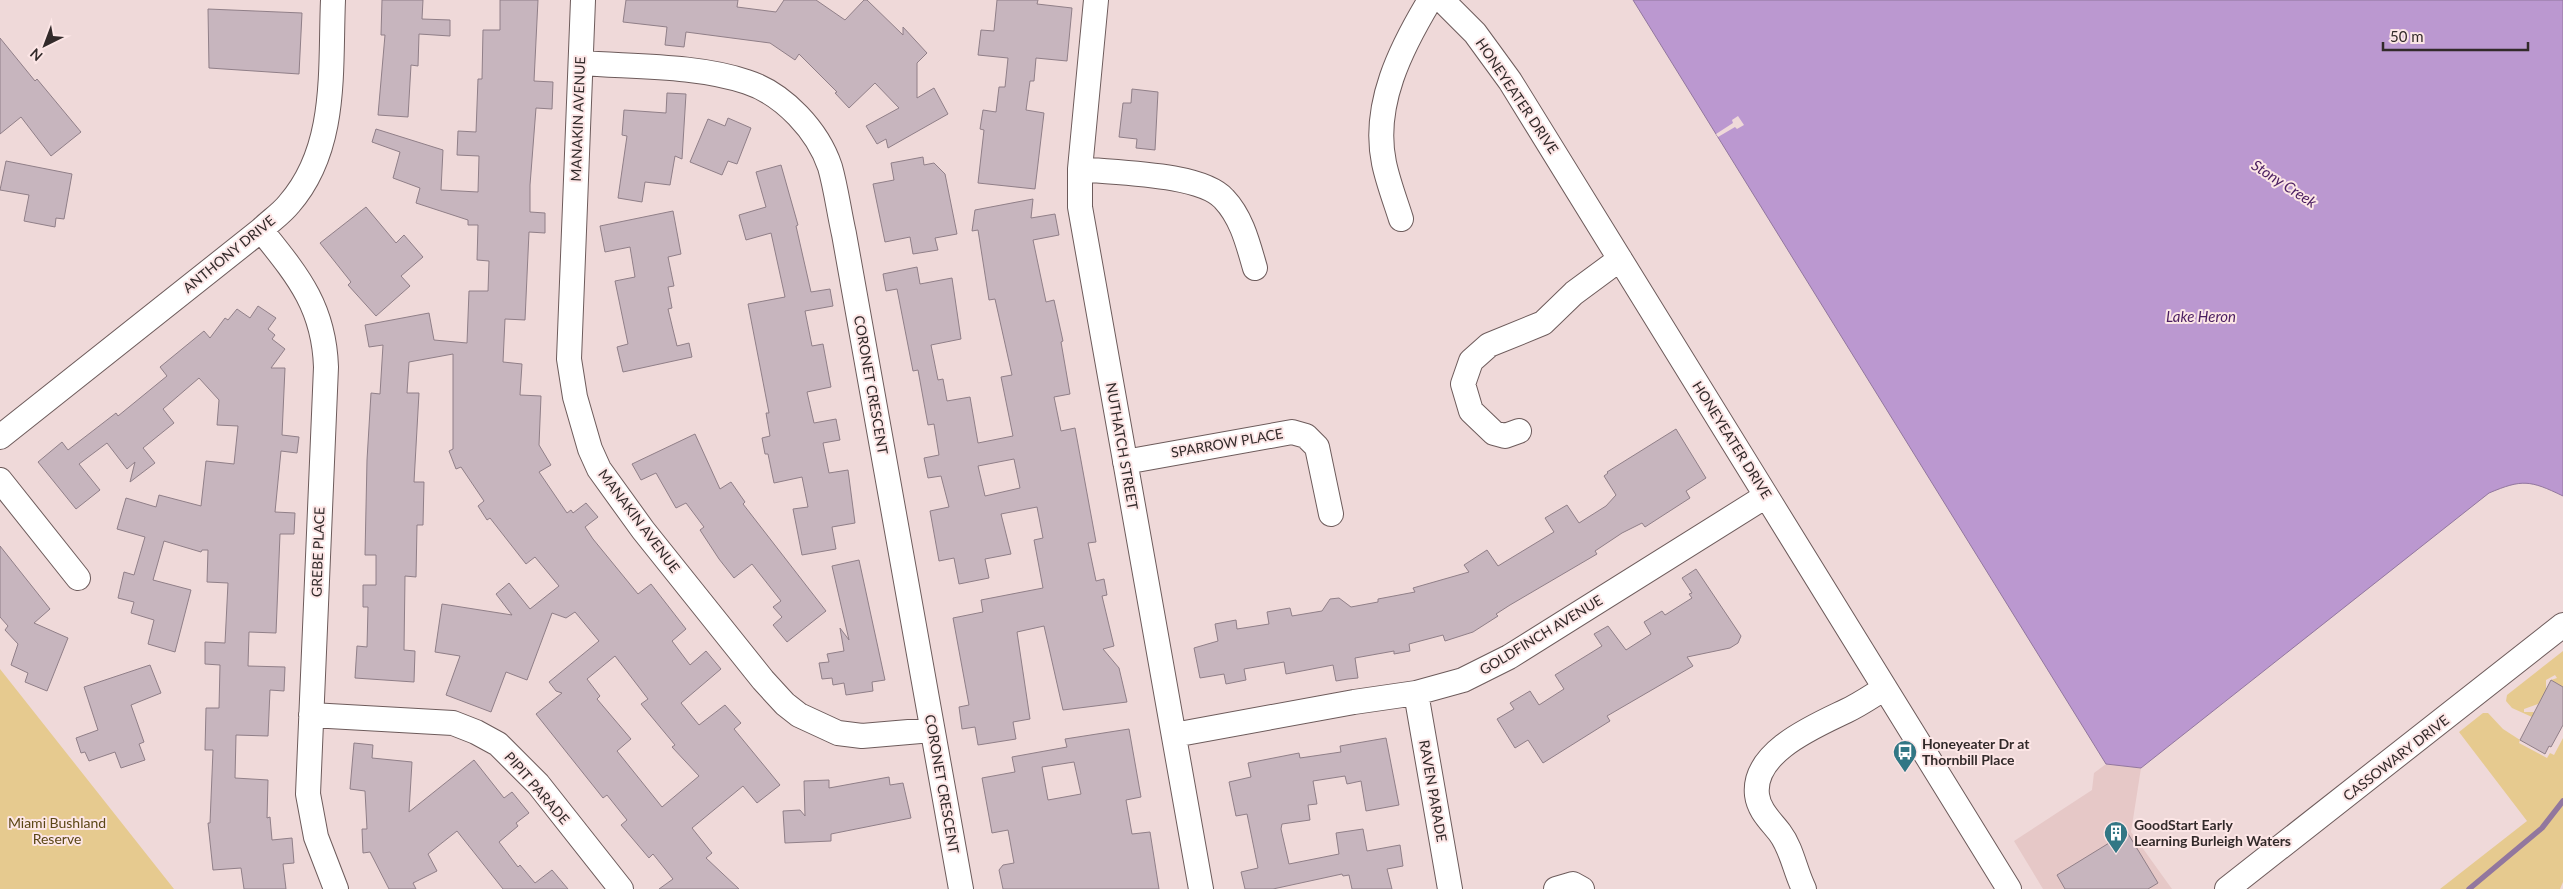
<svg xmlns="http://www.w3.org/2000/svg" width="2563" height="889" viewBox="0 0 2563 889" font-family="Lato,sans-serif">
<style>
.built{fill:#e6c8c7}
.green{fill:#e6ca8f}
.water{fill:#bb98d0;stroke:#92779e}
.pier{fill:#efd9d9}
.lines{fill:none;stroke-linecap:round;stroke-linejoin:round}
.stream{stroke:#92779e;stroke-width:5.5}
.building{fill:#c7b5be;stroke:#907f88;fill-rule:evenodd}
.minor-casing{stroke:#6d5b5b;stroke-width:26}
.minor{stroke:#fff;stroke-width:24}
.labels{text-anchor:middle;stroke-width:4;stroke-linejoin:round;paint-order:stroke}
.street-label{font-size:14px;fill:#322a2a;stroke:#fce6e6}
.poi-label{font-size:14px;font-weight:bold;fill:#322a2a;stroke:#fce6e6;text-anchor:start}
.park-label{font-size:14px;fill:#5b4616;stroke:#fce6e6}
.water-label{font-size:15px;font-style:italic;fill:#4a1d60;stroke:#fce6e6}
</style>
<rect width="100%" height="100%" fill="#efd9d9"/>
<path class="built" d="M2106,764L2141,768L2131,832L2172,889H2043L2014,841L2092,790L2094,773Z"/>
<path class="green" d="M2563,651V687L2551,680L2557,678L2555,675L2546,680V691L2538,704L2524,709V712H2534L2532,717L2512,708L2506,701L2507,695Z
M0,669L174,889H0Z
M2483,713H2488L2503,729L2520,740L2519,743L2547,758L2550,753L2554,755L2563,738V882L2560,889H2440L2527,821L2459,732Z"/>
<path class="water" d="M1633,0H2563V496C2530,480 2522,479 2489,493L2141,768L2106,764Z"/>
<path class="pier" d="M1738,116L1744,125L1737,129L1735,127L1718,137L1716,134L1733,123L1732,120Z"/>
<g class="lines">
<path class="stream" d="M2469,889L2542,828L2563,801"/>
</g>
<path class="building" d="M382,0H423L422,19L450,20V36L419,34L418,66L411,65L408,117L378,115L385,35H381Z
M500,0H538L534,81L553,82L552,109L536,108L530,185V212L545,213V233L529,232L525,320L505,319L503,362L522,364L520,395L541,396L539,445L551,465L539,472L567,513L571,510L573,513L586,503L598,517L585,527L593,539L638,594L651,584L686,629L672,641L690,665L706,651L721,669L681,703L699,725L725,705L741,723L734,729L780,785L757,803L743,786L692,828L712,853L706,858L739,889H659L673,879L653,854L649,858L621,825L627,820L607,795L603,798L536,714L562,693L556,691L549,682L599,641L575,612L566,618L552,613L527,680L506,672L491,712L446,695L460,656L435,652L442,604L512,615L496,594L509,583L530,609L559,586L535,557L526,564L490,518L487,520L478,506L484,501L461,467L456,469L449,451L453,449V354L409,362L407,393H419L414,482H424L423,525H417L416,577L405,576L404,650L415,651L414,682L355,678L357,646L367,647L368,607H363V585H376V555H365L367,460L371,393L380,394L383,345L369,347L365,325L429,313L434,340L467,343L469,291H488L489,261L477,260L478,225H468V220L416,203L420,188L393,178L400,152L372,142L376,129L443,150L441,190L478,192L479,156L457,155L458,131L476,132L478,79H482L483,30H500ZM615,656L648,699L641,704L675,745L672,747L699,776L662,807L617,751L631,739L597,699L600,696L587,679Z
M626,0H738L737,7L776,12L784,0H816L845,20L864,0H867L903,35V27L927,53L917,63V98L934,88L948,114L888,148L886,139L877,144L866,126L899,108L875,83L849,108L835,93L837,92L799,54L795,60L770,43L686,32L684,47L665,45L667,27L623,22Z
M997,0H1038L1037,4L1072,8L1067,61L1036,58L1034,81H1030L1026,110L1044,113L1035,189L978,183L984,130L980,129L983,110L996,112L999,87H1005L1008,58L978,55L981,30L994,31Z
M208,9L302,13L299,74L209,68Z
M0,38L35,81L37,79L81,132L51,156L21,117L0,134Z
M1132,89L1158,92L1155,150L1136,148L1137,139L1119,137L1123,103H1131Z
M667,93L686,94L682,159L675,156L670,185L645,182L642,202L618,198L627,136L622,135L624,110L666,113Z
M728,118L751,128L737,164L728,161L722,175L690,162L708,119L725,126Z
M923,157L924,165L934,163L945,174L957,234L935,238L938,250L913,254L910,237L885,242L873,184L894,180L891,163Z
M6,161L72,174L64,219L56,218L55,227L24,221L29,195L0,190Z
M781,165L798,225L796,226L811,292L830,289L833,306L805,311L812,346L823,344L831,387L807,392L814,423L836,419L840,440L823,443L829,473L848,470L855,523L832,527L836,549L802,555L793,509L808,507L802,477L774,483L768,454H765L762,438L770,436L766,413H769L748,304L785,297L771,233L746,240L739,215L766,207L756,172Z
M1033,199L1031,218L1055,214L1059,235L1033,240L1046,302L1054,300L1063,341L1061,342L1070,394L1054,397L1061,431L1075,428L1096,542L1088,543L1096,581L1104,579L1107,595L1102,596L1114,646L1103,649L1119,668L1127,702L1063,710L1044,626L1017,632L1030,719L1013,722L1016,739L978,745L975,727L962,729L959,707L969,705L953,618L983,612L981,600L1043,588L1034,540L1043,538L1037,507L1001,514L1011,554L985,559L989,578L959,584L954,558L939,561L930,511L949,507L941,476L928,478L924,458L939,455L934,424L928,425L918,370L913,371L897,289L886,291L883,274L917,267L920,284L952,278L961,339L931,345L938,380L943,379L947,401L970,397L978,443L1013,436L1001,377L1012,375L995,299L989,300L978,230L972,231L975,210ZM1014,459L1020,488L985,496L978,466Z
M366,207L396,243L404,235L423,257L401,276L410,286L376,316L348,285L351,282L320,243Z
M673,211L681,254L668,257L674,286L668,287L672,308L668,309L677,346L689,343L692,357L623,372L617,347L628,344L615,281L635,277L630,247L605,252L600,226Z
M258,306L276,318L268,329L275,335L272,339L285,349L271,368H285L282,435L299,437L297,453L281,451L275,512L295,513L294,534H280L276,633L249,632L248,666L285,667L284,691L270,690L268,736L236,735L235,778L268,780L267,818L270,817L272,840L292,838L294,863L283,864L286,889H244L241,868L213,870L208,823H210L213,750H205L206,708H219L220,665L205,664V642L225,643L228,583L207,582L208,550H202L201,552L164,541L153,580L191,590L175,652L148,644L154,620L131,613L134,602L118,598L124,572L134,575L145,537L117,529L126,498L156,507L159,495L201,506L206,461L234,464L238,426L217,425L219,400L199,378L163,409L174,423L143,448L155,463L130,482L135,462L127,469L107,443L79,464L100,490L76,509L38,462L62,442L68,450L116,413L118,416L167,376L160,367L204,331L210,338L225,318L228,320L237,309L250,318Z
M1676,429L1706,478L1686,491L1690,498L1645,527L1642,523L1622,533L1595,551L1597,554L1510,605L1496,614L1498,616L1473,632L1445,641L1443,635L1409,644L1410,651L1394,654V651L1355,658L1358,678L1348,679L1336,681L1333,665L1286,674L1284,662L1244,669L1246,680L1226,684L1224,674L1200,678L1194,648L1218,641L1215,624L1236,620L1237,629L1269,624L1267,612L1290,608L1292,616L1322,611L1330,599L1339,598L1351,607L1378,602V599L1415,592L1413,588L1469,572L1464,565L1487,550L1498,566L1554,532L1545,518L1567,505L1579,523L1606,506L1616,495L1604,476L1608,473L1607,472Z
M695,434L720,489L731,482L745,502L743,504L826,611L787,642L773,625L782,617L773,607L781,601L752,564L734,578L719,559L700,530L704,527L686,503L676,508L656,473L641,480L632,464Z
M0,546L50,609L34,623L68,638L47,691L25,682L28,673L11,665L18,644L5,630L8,626L0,617Z
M859,560L885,680L872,682L873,691L846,695L844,683L833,685L832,678L822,679L819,663L829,662L827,654L844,651L840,628L849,640L832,566Z
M1696,569L1741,636L1738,643L1730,648L1687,657L1693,666L1607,716L1610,721L1543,763L1528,740L1515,748L1497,719L1514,709L1510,703L1530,691L1539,705L1564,689L1555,675L1602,646L1594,634L1608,626L1626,650L1651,634L1644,622L1662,611L1665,615L1692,598L1689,594L1692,593L1682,578Z
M150,665L161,693L131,705L144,742L139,744L145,760L121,768L115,752L89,761L85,752L81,753L76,738L98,730L84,687Z
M2551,680L2563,687V725L2551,747L2549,746L2545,754L2520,740Z
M1129,729L1141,797L1126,800L1132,834L1150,832L1159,889H1003L999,870L1003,865L1014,863L1008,830L992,833L982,778L1015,772L1012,757L1067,747L1065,739ZM1074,762L1081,794L1048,800L1042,767Z
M1386,738L1399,805L1366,811L1361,781L1347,784L1345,776L1313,781L1317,804L1308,805L1310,820L1282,824L1281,829L1289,864L1339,854L1336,833L1363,829L1367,851L1400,845L1403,866L1387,869L1392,889H1352L1349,875L1343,876L1342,874L1273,889H1245L1241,872L1258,868L1247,814L1236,816L1229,782L1251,777L1248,763L1299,753L1300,758L1341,752L1340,746Z
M354,743L373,745L372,758L412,762L409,812L474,760L504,798L512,792L529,813L516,823L518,826L499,842L518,867L520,865L535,883L552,870L568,889H503L457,831L428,854L437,871L413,883L416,889H389L370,852L363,853L362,829H367L365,791L350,789Z
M889,777L890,785L903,783L911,818L831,834V841L785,843L783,811L800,810L805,816L804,781L829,780V788Z
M2127,832L2158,883L2148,889H2065L2057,875Z"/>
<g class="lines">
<g class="minor-casing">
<path id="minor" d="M583,0L569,359L575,397L590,449L599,469L643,530L763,680L785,704L799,715L838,733L862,736L932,730
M1096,0L1080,169V207L1201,889
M1442,0L1475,33L1510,81L2009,889
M581,63C634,67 697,65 747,82C784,94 818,131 830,167C836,188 839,212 844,234L961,889
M1080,169C1115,173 1201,173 1224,199C1242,218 1248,244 1255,268
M1401,219C1395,200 1388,182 1384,163C1372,105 1401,48 1430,0
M261,230C297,275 324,306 326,367L308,794L316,837L336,889
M1519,431L1505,436L1494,433L1471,411L1463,384L1471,361L1489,345L1543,323L1574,293L1620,259
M0,437L261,230C270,221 281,214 289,204C338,148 330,70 333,0
M1125,462L1292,432L1306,436L1317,447L1331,514
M0,480L78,578
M1416,693L1450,889
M311,715L453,723L476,732L498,744L538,784L621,889
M1174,735L1354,702L1416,693L1463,680L1509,657L1766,496
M1556,889L1573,884L1582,889
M1804,889C1795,871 1792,849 1780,833C1771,821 1759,811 1757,795C1752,752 1815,726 1846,711C1859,705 1872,696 1885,688
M2227,889L2563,625"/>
</g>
<use href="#minor" class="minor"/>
</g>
<defs>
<g id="bus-pin" transform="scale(1.25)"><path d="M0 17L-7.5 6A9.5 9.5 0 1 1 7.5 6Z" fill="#327785" stroke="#fce6e6"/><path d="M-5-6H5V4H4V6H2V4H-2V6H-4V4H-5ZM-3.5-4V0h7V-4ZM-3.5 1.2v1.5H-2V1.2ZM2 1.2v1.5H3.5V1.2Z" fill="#fff"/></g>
<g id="building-pin" transform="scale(1.25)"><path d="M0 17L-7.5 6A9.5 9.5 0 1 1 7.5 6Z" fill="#327785" stroke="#fce6e6"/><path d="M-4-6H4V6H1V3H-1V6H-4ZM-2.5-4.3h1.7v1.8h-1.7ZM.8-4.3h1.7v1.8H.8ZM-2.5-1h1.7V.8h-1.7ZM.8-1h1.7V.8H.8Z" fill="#fff"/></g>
</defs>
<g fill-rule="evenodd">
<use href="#bus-pin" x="1905" y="752"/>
<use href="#building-pin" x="2116" y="833"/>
</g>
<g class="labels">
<g class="street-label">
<text transform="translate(1517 96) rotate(56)" y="5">HONEYEATER DRIVE</text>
<text transform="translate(578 119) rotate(-88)" y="5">MANAKIN AVENUE</text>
<text transform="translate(229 254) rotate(-39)" y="5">ANTHONY DRIVE</text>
<text transform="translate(871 385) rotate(80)" y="5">CORONET CRESCENT</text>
<text transform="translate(1732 440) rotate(58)" y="5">HONEYEATER DRIVE</text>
<text transform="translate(1227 443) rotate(-10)" y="5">SPARROW PLACE</text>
<text transform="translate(1122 446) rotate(80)" y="5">NUTHATCH STREET</text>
<text transform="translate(639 521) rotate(53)" y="5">MANAKIN AVENUE</text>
<text transform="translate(318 552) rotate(-88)" y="5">GREBE PLACE</text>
<text transform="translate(1541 635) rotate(-31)" y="5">GOLDFINCH AVENUE</text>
<text transform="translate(2396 758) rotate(-38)" y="5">CASSOWARY DRIVE</text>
<text transform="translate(942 784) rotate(80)" y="5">CORONET CRESCENT</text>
<text transform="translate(537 788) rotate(49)" y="5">PIPIT PARADE</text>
<text transform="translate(1433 791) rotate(80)" y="5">RAVEN PARADE</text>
</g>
<g class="poi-label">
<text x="1922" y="749">Honeyeater Dr at<tspan x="1922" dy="16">Thornbill Place</tspan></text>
<text x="2134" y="830">GoodStart Early<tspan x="2134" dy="16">Learning Burleigh Waters</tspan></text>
</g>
<g class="park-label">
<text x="57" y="828">Miami Bushland<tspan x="57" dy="16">Reserve</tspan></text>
</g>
<g class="water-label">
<text transform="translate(2284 184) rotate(33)" y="5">Stony Creek</text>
<text x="2201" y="322">Lake Heron</text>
</g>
</g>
<g transform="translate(45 45) rotate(222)" stroke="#fce6e6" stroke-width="4" paint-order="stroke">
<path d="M0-4L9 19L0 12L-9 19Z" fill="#322a2a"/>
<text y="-8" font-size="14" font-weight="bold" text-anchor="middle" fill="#322a2a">N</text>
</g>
<path d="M2383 42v8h145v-8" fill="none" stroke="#322a2a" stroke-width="2.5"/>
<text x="2390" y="42" font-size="15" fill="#322a2a" stroke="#fce6e6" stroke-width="4" paint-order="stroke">50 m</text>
</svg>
